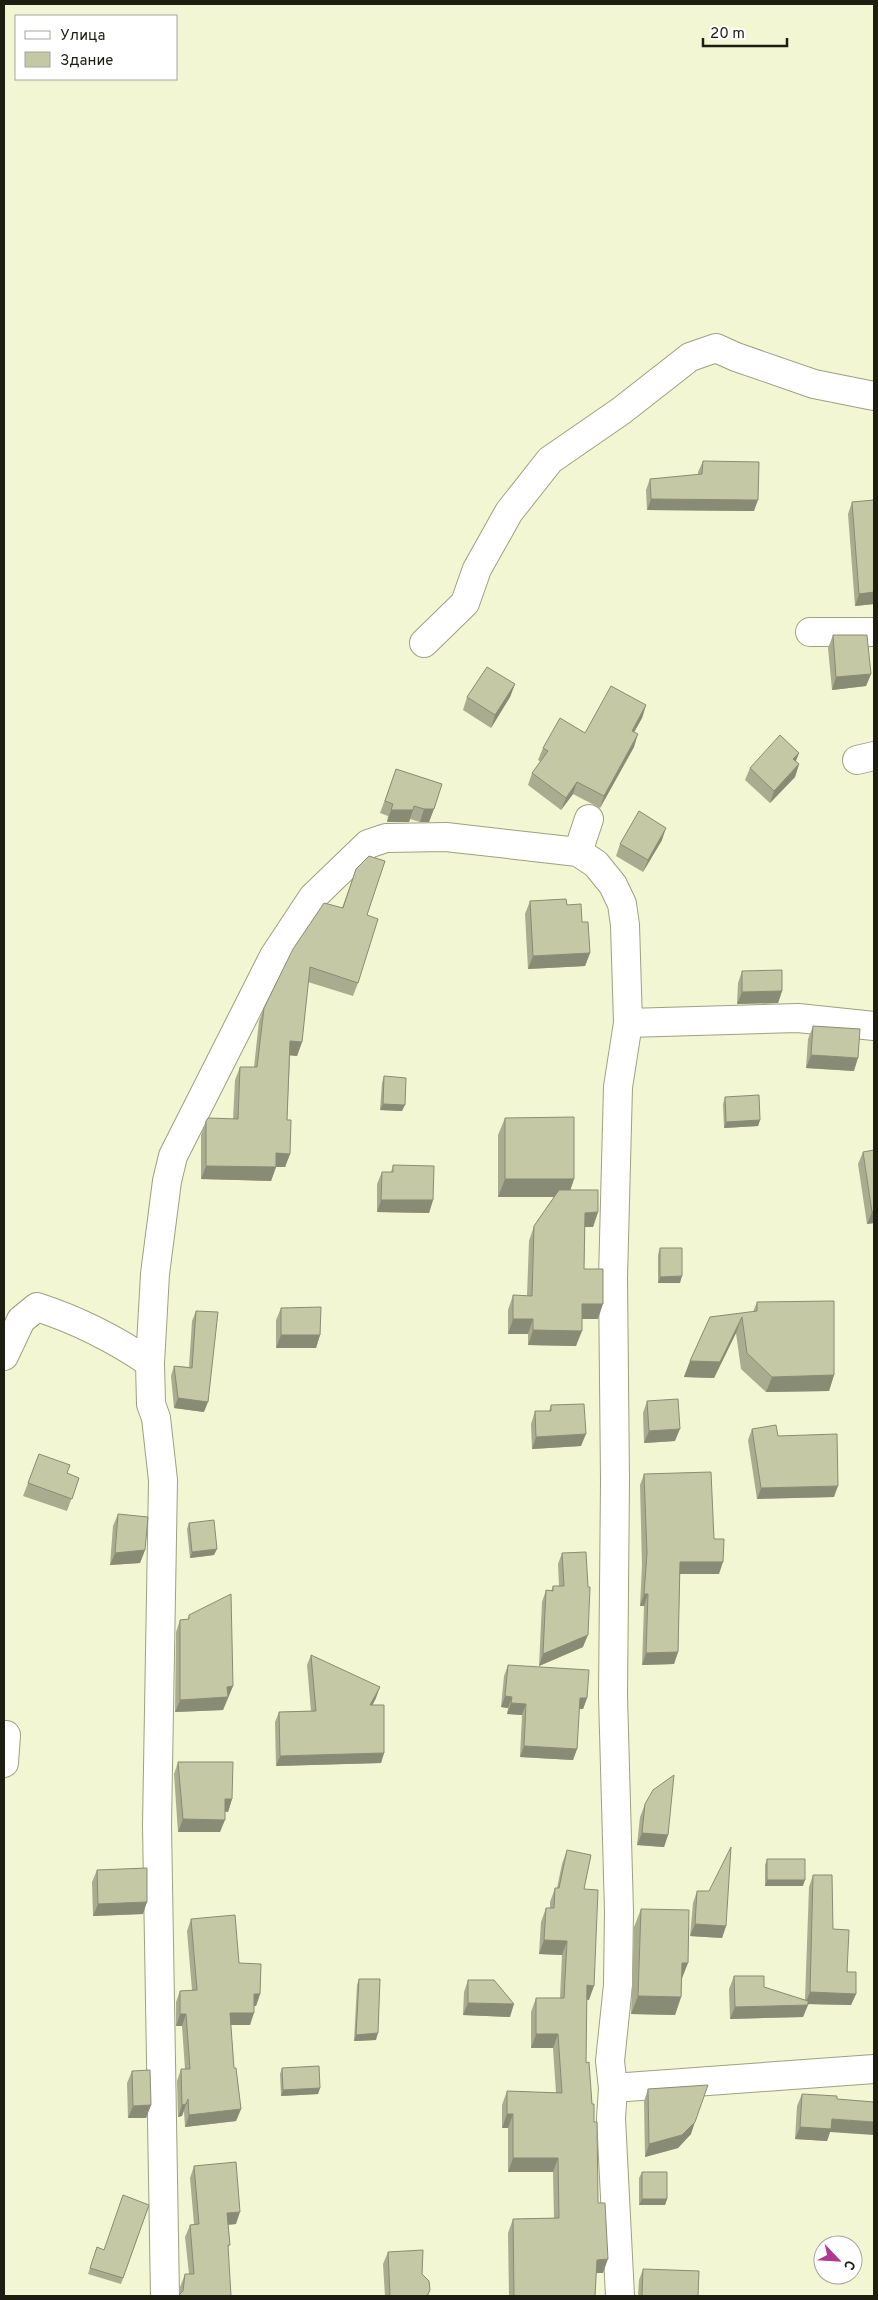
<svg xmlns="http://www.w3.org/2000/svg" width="878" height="2300" viewBox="0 0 878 2300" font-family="Overpass,sans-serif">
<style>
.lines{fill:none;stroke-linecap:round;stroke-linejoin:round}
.street-casing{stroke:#9da17f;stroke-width:30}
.street{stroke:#fff;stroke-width:28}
.wall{fill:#a9ac8e}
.shaded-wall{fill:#898c74}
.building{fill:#c4c8a5;stroke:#898c74}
</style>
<rect width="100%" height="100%" fill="#f2f6d2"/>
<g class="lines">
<g class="street-casing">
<path id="street" d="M810,632H874
M424,643L465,603L477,569L509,512L550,460L621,411L690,357L716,348L736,357L814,384L874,396
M857,760L874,756
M578,852L589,819
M628,1023L798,1018L874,1026
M4,1356L21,1320L37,1307C77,1320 115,1339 150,1363
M4,1763L6,1735
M613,2088L874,2069
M165,2296L157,1825L163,1480L156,1418L151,1404L150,1363L155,1274L167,1181L173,1156L274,956L313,897L368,844L386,838L446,837L578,852L596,864L613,885L622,904L625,925L628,1023L618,1087L613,1278L615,1481L613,1696L619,1911L618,1985L610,2061L613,2088L611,2118L620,2296"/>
</g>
<use href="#street" class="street"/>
</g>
<path class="wall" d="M703,461L754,511L647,510L646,490L650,479L698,475V472Z
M874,500V604L855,606L848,514L852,502Z
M833,635L871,674L866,686L832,690L828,648Z
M515,684L510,697L491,728L463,710L467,697Z
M646,705L642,718L634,732V747L600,808L573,794L561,810L528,785L532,773L541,762L538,760L543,748L585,733Z
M799,753L796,761L799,764L795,777L770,803L745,780L750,768Z
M396,769L442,784L429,822H420L410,819L409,822H387L388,816L380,813Z
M662,840L643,872L616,856L620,844Z
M356,869L367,915L358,983L353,996L308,982L302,1042L297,1056L290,1055L287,1120L290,1154L285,1167H276L271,1181L201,1179V1135L206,1121L233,1119L235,1080L240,1067H254L259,1021L264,1008L342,908Z
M530,901L567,905L582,922L590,953L585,966L528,969L525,914Z
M742,971L782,991L778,1003L737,1004L738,983Z
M813,1026L854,1071L806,1068L808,1039Z
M384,1076L402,1111L380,1110L382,1083Z
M725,1097L760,1120L758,1126L724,1128L723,1104Z
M505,1118L574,1179L570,1190L598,1212L593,1227H585L584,1269L598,1319H582L576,1346L528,1345V1334H508V1310L513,1295L527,1296L529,1241L534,1226L554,1197H498V1135Z
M863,1152L874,1223L867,1224L858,1164Z
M393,1165L433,1200L429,1213L377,1212V1184L382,1172H391Z
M660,1248L680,1283H658V1255Z
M757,1302L834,1375L829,1391L766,1392L741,1369L736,1333L714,1378L684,1377L690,1361L710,1317L753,1312Z
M281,1308L320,1335L316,1348H276V1320Z
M196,1311L204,1412L174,1408L171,1376L174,1366L189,1367L192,1321Z
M647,1401L675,1441L644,1443L643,1413Z
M551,1405L581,1446L532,1449L531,1424L535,1411H549Z
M752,1429L778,1436L834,1497L757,1499L748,1440Z
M39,1454L67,1473L79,1478L67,1511L23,1496Z
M644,1474L714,1539L719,1574H680L678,1652L674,1664L642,1665L644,1606H640L642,1565L640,1485Z
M118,1514L145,1550L140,1563L110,1565L113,1526Z
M189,1523L214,1555L190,1558L187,1529Z
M562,1553L583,1647L539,1666L542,1602L546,1590L551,1591L553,1586H559L558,1564Z
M189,1615L233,1686L223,1710L175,1712L176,1632L180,1620L188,1619Z
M311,1655L376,1698L372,1705L384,1753L381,1763L276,1766L275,1722L279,1712L311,1711L307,1665Z
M508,1665L587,1698L583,1709H579L577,1749L573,1760L520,1757L522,1715L507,1714L508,1708L501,1707L504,1676Z
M178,1762L232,1799L228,1812L225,1811L220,1832H178L174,1774Z
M645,1804L668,1835L664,1847L637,1845L640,1817Z
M567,1850L584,1889L589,2000L587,1999L586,2063L594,2122L598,2203L603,2273H596L595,2296H509L508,2233L513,2219L554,2218L553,2172H508V2128H502V2105L507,2091L556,2093L553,2048H531V2012L536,1998H560L562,1955L539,1954L541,1922L546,1908H550V1902L555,1888H557L562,1864Z
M767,1859L803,1886H765V1865Z
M97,1870L143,1914L93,1916L92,1882Z
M813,1875L856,1994L851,2005L808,2004L803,2017L730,2019L729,1989L734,1976L764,1987L805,2000L809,1887Z
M697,1891L726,1926L722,1938L690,1936L693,1903Z
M641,1909L682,1980L681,1997L675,2015L631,2014L634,1927Z
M191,1919L239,1963L260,1994L256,2006H254L250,2025H231L234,2068L241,2109L236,2121L185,2127L184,2111L182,2116L178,2117L177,2081L181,2069H185L182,2026H176V2002L180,1991L192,1990L187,1931Z
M359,1979L376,2040L354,2041L357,1985Z
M468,1980L510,2017L463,2015L464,1992Z
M282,2068L320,2088L318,2094L281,2096L280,2074Z
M132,2071L151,2105L146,2118H128L127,2083Z
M648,2089L691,2134L678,2148L645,2157L644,2101Z
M802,2094L830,2132L827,2141L795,2139L797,2106Z
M194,2166L236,2224L228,2225L230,2245L180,2295V2287L185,2274H189L185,2237L190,2225L194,2224L190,2178Z
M642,2172L667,2199L665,2205H639V2178Z
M149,2205L121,2284L88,2274L97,2247L104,2250Z
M388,2252L422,2274L430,2290L428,2296H385L383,2264Z
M643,2269L698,2296H638L639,2280Z"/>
<path class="shaded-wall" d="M651,499L758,500L754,511L647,510Z
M874,592V604L855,606L859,594Z
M871,674L866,686L832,690L836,677Z
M515,684L510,697L491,728L495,715Z
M646,705L642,718L628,743L632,731Z
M638,734L634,747L600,808L604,796Z
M799,753L794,765L793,759Z
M799,764L795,777L770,803L774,791Z
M577,782L573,794L561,810L566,798Z
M424,809H434L429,822H420Z
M391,810H413L409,822H387Z
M666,828L662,840L643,872L648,860Z
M590,953L585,966L528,969L533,956Z
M782,991L778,1003L737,1004L742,992Z
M290,1041L302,1042L297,1056L285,1055Z
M811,1055L858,1058L854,1071L806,1068Z
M383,1104L405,1105L402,1111L380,1110Z
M760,1120L758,1126L724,1128L726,1122Z
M276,1153L290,1154L285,1167H276L271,1181L201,1179L206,1166Z
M505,1179H574L568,1197H498Z
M381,1200H433L429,1213L377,1212Z
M874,1211V1223L867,1224L872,1212Z
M598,1212L593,1227H580L585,1213Z
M682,1276L680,1283H658L660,1277Z
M582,1304H603L598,1319H577Z
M742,1317L736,1333L714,1378L684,1377L690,1361Z
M513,1319H533L528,1334H508Z
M533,1330L582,1331L576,1346L528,1345Z
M281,1335H320L316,1348H276Z
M834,1375L829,1391L766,1392L772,1377Z
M178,1398L208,1402L204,1412L174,1408Z
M680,1429L675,1441L644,1443L649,1431Z
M586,1434L581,1446L532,1449L536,1437Z
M838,1486L834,1497L757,1499L761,1488Z
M217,1549L214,1555L190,1558L192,1552Z
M145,1550L140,1563L110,1565L115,1553Z
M680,1562H723L719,1574H676Z
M644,1594H648L644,1606H640Z
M588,1635L583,1647L539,1666L543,1654Z
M678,1652L674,1664L642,1665L646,1653Z
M233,1686L223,1710L175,1712L180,1700L227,1687Z
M380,1687L376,1698L367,1716L370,1705Z
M505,1696L512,1697L508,1708L501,1707Z
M580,1698H587L583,1709H576Z
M511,1703L526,1704L522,1715L507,1714Z
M524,1746L577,1749L573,1760L520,1757Z
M384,1753L381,1763L276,1766L280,1756Z
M225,1799H232L228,1812L221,1811Z
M183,1819L225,1820L220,1832H178Z
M642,1833L668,1835L664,1847L637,1845Z
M767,1880H805L803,1886H765Z
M147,1902L143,1914L93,1916L98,1904Z
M695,1924L726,1926L722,1938L690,1936Z
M544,1940L567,1941L562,1955L539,1954Z
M682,1963H688L681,1981Z
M587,1985L594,1986L589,2000L582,1999Z
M810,1992L856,1994L851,2005L805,2004Z
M254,1994H260L256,2006H250Z
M638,1996L681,1997L675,2015L631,2014Z
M468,2003L514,2004L510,2017L463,2015Z
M808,2005L803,2017L730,2019L735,2007Z
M230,2013H254L250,2025H225Z
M180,2014H186L182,2026H176Z
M378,2033L376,2040L354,2041L356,2035Z
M536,2034H558L553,2048H531Z
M320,2088L318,2094L281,2096L283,2090Z
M186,2104L182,2116L178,2117L182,2105Z
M151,2105L146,2118H128L133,2106Z
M241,2109L236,2121L185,2127L189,2115Z
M507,2114H513L508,2128H502Z
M832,2119L874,2122V2135L830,2132L827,2141L795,2139L800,2127Z
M695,2122L691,2134L678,2148L645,2157L649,2144Z
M513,2158H558L553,2172H508Z
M642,2199H667L665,2205H639Z
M240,2212L236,2224L223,2225L227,2213Z
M608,2259L603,2273H592L597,2260Z"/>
<path class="building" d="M703,461L759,462L758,500L651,499L650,479L702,474Z
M874,500V592L859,594L852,502Z
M833,635H867L871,674L836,677Z
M487,667L515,684L495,715L467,697Z
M611,686L646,705L632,731L638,734L604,796L577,782L566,798L532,773L548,751L543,748L560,718L585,733Z
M780,735L799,753L793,759L799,764L774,791L750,768Z
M396,769L442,784L434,809H424L414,806L413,810H391L393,804L385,801Z
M639,811L666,828L648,860L620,844Z
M369,856L385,861L367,915L378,919L358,983L310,967L302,1042L290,1041L287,1120H291L290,1154L276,1153V1167L206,1166V1121L208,1118L238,1119L240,1067H257L264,1008L293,949L324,903L343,908L356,869Z
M566,899L567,905L581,904L582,922H588L590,953L533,956L530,901Z
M782,970V991L742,992V971Z
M813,1026L860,1029L858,1058L811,1055Z
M384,1076L406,1078L405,1105L383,1104Z
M759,1095L760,1120L726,1122L725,1097Z
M574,1117V1179H505V1118Z
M874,1150V1211L872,1212L863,1152Z
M393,1165L434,1166L433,1200H381L382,1172H393Z
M559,1190H598V1212L585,1213L584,1269H603V1304H582V1331L533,1330V1319H513V1295L532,1296L534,1226Z
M660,1248H682V1276L660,1277Z
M834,1301V1375L772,1377L747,1353L742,1317L720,1362L690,1361L710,1317L757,1311V1302Z
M321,1307L320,1335H281V1308Z
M196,1311L218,1312L208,1402L178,1398L174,1366L192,1368Z
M678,1399L680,1429L649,1431L647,1401Z
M584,1404L586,1434L536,1437L535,1411H551V1405Z
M776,1425L778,1436L837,1434L838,1486L761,1488L752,1429Z
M39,1454L70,1465L67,1473L79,1478L72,1499L28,1483Z
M711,1472L714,1539H724L723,1562H680L678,1652L646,1653L648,1594H644L647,1553L644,1474Z
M118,1514L148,1517L145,1550L115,1553Z
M214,1520L217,1549L192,1552L189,1523Z
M586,1552L588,1587H590L588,1635L543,1654L546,1590L553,1591V1586H564L562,1553Z
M231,1594L233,1686L227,1687L228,1697L180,1700V1620L189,1619V1615Z
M311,1655L380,1687L370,1705H384V1753L280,1756L279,1712L316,1711Z
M508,1665L589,1670L587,1698H580L577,1749L524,1746L526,1704L511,1703L512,1697L505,1696Z
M178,1762H233L232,1799H225V1820L183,1819Z
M674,1775L668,1835L642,1833L645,1804L653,1790Z
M731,1847L726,1926L695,1924L697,1891H709Z
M567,1850L591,1855L584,1889L598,1890L594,1986L587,1985L586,2063L589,2062L592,2104H594V2122H597L598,2203H605L608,2259L597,2260L595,2296H514L513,2219L559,2218L558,2158H513V2114H507V2091L562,2093L558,2034H536V1998H564L567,1941L544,1940L546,1908H554L555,1888H559Z
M767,1859H805V1880H767Z
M147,1868V1902L98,1904L97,1870Z
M813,1875H832L833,1929L849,1930L847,1972H856V1994L810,1992Z
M641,1909L689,1910L688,1963H682L681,1997L638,1996Z
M235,1915L239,1963L261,1964L260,1994H254V2013H230L234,2068H236L241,2109L189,2115L188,2099L186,2104L182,2105L181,2069H190L186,2014H180V1991L197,1990L191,1919Z
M734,1976H764V1987L808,2001V2005L735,2007Z
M359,1979H380L378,2033L356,2035Z
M468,1980H494L514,2004L468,2003Z
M319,2066L320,2088L283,2090L282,2068Z
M150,2070L151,2105L133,2106L132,2071Z
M708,2085L695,2122L682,2135L649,2144L648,2089Z
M802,2094L837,2096V2099L874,2102V2122L832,2119L831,2129L800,2127Z
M236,2162L240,2212L227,2213L230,2245H228L231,2296H178L183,2291L185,2274H194L190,2225L199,2224L194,2166Z
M642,2172H667V2199H642Z
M123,2195L149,2205L123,2278L90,2268L97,2247L104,2250Z
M423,2250L422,2274L429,2281L430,2290L427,2296H390L388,2252Z
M643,2269L699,2271L698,2296H642Z"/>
<rect width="878" height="2300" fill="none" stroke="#1d1e11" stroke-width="10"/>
<rect x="15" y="15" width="162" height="65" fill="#ffffff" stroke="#a5a5a0"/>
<rect x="25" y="31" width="25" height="8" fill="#ffffff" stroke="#a5a5a0"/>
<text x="60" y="40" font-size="15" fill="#1d1e11">Улица</text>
<rect x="25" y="52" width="25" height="15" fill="#c4c8a5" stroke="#a5a5a0"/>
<text x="60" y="65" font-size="15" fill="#1d1e11">Здание</text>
<g transform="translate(838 2260) rotate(115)"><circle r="24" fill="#ffffff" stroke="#a5a5a0"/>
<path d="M0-4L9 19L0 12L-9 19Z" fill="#af3990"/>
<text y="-8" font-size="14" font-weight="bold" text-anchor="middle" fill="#1d1e11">С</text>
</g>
<path d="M703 38v8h84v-8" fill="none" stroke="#1d1e11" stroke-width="2.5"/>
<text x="710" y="38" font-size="15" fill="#1d1e11" stroke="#ffffff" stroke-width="4" paint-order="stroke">20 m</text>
</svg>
